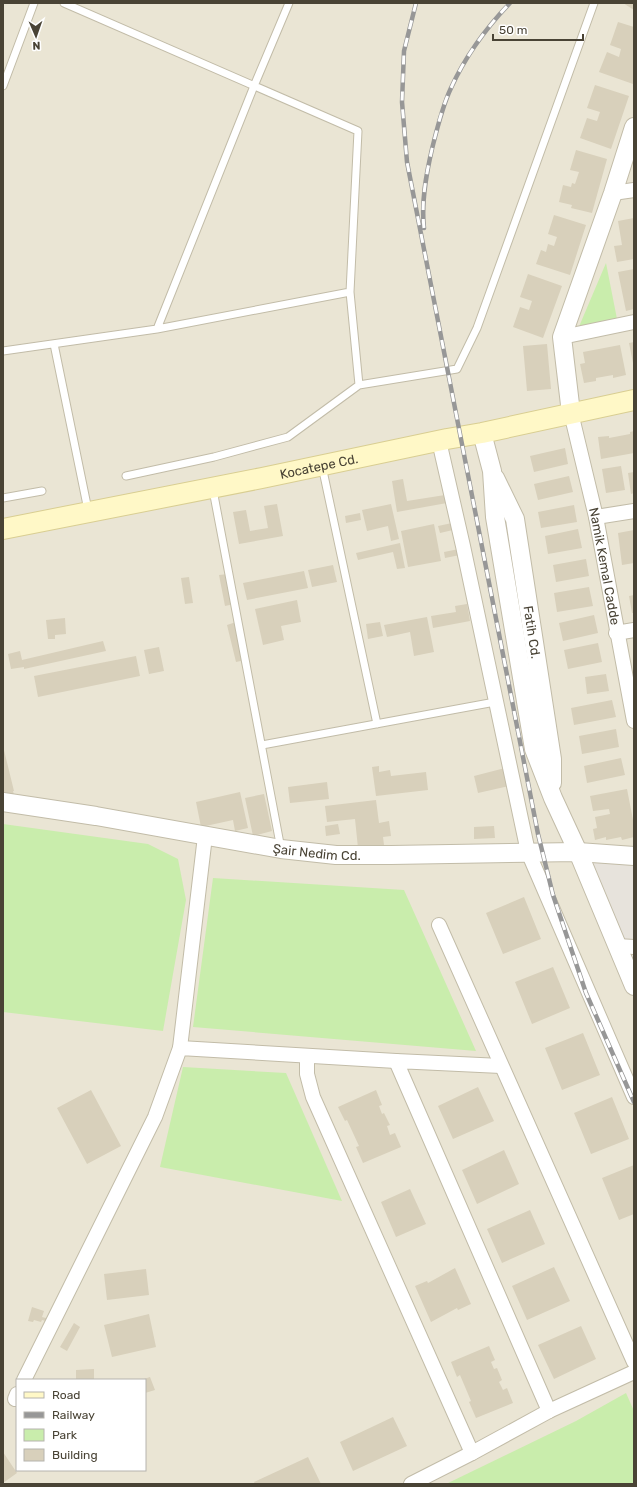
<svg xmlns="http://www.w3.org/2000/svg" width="637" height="1487" viewBox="0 0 637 1487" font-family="Rubik,sans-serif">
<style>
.residential{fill:#eae5d4;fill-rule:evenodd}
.industrial{fill:#e7e3dc}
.green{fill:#c9edac}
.building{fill:#d8d0bb}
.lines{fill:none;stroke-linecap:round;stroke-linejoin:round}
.service-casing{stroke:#c2bca8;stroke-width:9}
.minor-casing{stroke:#c2bca8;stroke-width:16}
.tertiary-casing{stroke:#c2bca8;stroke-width:20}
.secondary-casing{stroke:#d9ce92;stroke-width:22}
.service{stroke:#fff;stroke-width:7}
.minor{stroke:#fff;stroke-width:14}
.tertiary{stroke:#fff;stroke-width:18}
.secondary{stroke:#fff8c7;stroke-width:20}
.rail-casing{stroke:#979797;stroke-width:4.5}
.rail{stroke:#fff;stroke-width:3;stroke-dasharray:9;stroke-linecap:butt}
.labels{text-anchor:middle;stroke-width:3;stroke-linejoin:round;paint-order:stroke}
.street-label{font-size:13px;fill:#494335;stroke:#fff}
</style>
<rect width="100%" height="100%" fill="#f5f2e7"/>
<path class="residential" d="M3,3H634V1484H3ZM17,1380H145V1470H17Z"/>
<path class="industrial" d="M578,852L634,856V986Z"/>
<path class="green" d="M606,263L617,319L578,329Z
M3,824L148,844L178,859L186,900L163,1031L3,1012Z
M213,878L404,890L476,1051L193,1027Z
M183,1067L286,1073L342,1201L160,1167Z
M626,1393L634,1411V1484H446L576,1421Z"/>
<path class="building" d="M623,3H634V10Z
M618,22L634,27V80L633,84L599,72L607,52L619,57L621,49L610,45Z
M595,85L629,96L611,149L580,138L587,118L597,121L600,112L587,108Z
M576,150L607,159L592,213L571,208L572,205L559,202L563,185L571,187L572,183L575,184L579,172L570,170Z
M554,215L586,225L570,275L536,264L541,250L546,252L548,244L554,246L557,237L548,234Z
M634,218V259L617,262L614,246L622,245L618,221Z
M634,269V309L626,311L618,272Z
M528,274L562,286L543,338L513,327L520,307L529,310L532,301L520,297Z
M634,342V363H633L629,343Z
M547,344L551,389L527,391L523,346Z
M620,345L626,375L613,378V375L596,378V381L584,383L580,364L585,363L583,352Z
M634,431V453L601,459L598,437L609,436V438L630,434V432Z
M565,448L568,464L534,472L530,456Z
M621,466L625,490L606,493L602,469Z
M634,472V493L631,494L628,473Z
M569,476L573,492L538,500L534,484Z
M403,479L407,501L445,495L447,503L397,512L392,481Z
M277,504L283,536L239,544L233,512L246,510L250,531L268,528L264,506Z
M391,504L399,539L391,541L388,526L367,531L362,510Z
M574,505L577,522L541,528L538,512Z
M360,513L361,520L346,523L345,516Z
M452,523L453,530L440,533L438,526Z
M434,524L441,561L408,567L401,531Z
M578,529L582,548L548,554L545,536Z
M634,530V563L622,565L618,533Z
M400,543L405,568L397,569L393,552L358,560L356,553Z
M459,549L460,555L445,558L444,552Z
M586,559L589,576L556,582L553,565Z
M333,565L337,582L312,587L308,570Z
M304,571L308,588L247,600L243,583Z
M228,574L234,604L225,606L219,575Z
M189,577L193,603L185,604L181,578Z
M589,587L593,606L557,612L554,593Z
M634,595V613H632L629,596Z
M297,600L301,622L281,626L284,640L263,645L255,609Z
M467,604L470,621L433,628L431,616L456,612L455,606Z
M594,615L598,633L563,641L559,623Z
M427,617L434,652L414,656L410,632L387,637L384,625Z
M65,618L66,634L55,635V639H48L46,620Z
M236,622L245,660L236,662L227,625Z
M380,622L383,636L368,639L366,624Z
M103,641L106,651L24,669V667L11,669L8,654L20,651L22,660Z
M598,643L602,662L568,669L564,650Z
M159,647L164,671L149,674L144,650Z
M136,656L140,676L38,697L34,676Z
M606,674L609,691L587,694L585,677Z
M612,700L616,717L574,725L571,708Z
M616,729L619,747L582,754L579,736Z
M3,746L14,791H13L14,795H3Z
M621,758L625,775L587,783L584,766Z
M379,766V772L390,770L391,776L426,772L428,790L376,796L372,767Z
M505,768L509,786L478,793L474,776Z
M327,782L329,799L290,803L288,787Z
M627,789L634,825V837L622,840L621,837L606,840V837L595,840L593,829L597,828L595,817L610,814L609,809L593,811L590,796Z
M240,792L248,828L235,831L233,820L201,827L196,802Z
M264,794L272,831L253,836L245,798Z
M376,800L379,823L389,821L391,836L383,837L384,845L358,848L355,819L327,822L325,806Z
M338,824L340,834L326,836L325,826Z
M494,826L495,838L474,839V827Z
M524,897L541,939L503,954L486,913Z
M553,967L570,1008L532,1024L515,982Z
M583,1033L600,1075L562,1090L545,1048Z
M478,1087L494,1121L453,1139L438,1106Z
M91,1090L121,1146L87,1164L57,1108Z
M376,1090L382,1105L379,1106L382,1114L384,1113L390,1125L387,1126L390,1135L395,1133L401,1147L363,1163L356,1147L359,1146L347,1120L345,1121L338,1107Z
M612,1097L629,1139L591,1154L574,1113Z
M504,1150L519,1184L477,1204L462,1170Z
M634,1165V1214L619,1220L602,1178Z
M410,1189L426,1224L396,1237L381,1202Z
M530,1210L545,1244L502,1263L487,1229Z
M554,1267L570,1301L527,1320L512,1286Z
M455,1268L471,1304L458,1310L457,1308L431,1322L415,1286L427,1281L428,1283Z
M146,1269L149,1295L107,1300L104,1274Z
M32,1307L44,1311L42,1317L50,1319L49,1322L42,1320L41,1322L34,1320L33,1322L28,1321Z
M149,1314L156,1347L112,1357L104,1325Z
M74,1323L80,1327L67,1351L60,1347Z
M581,1326L596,1359L554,1379L538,1345Z
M489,1346L495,1360L491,1362L494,1369L497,1368L502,1380L499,1382L503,1390L507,1388L513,1403L476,1418L469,1402L471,1401L460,1375L457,1377L451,1362Z
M94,1369V1380H76V1370Z
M150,1377L155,1390L145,1393V1380H141Z
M393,1417L407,1446L353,1471L340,1442Z
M3,1452L17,1473L3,1483Z
M308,1457L321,1484H255L254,1482Z"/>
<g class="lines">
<g class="service-casing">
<path id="service" d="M64,3L358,131L350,292L359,385
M3,86L34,3
M157,329L254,86L289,3
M54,344L88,510
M3,351L157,329L350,292
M322,466L377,724
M126,476L214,457L288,437L359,385L457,369L477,328L594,3
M213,490L281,849
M3,498L42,491
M262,745L495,702"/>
</g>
<g class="minor-casing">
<g id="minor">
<path d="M613,193L634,190"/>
<path d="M562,337L634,322"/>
<path id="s1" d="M571,413L596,517L634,721"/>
<path d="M439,441L463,546L528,852L634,1097"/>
<path d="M596,517L634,511"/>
<path d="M616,633L634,630"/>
<path d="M439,925L634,1362"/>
<path d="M617,946L634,947"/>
<path d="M180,1048L205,836"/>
<path d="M307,1056V1074L313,1097L472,1453"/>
<path d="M501,1066L396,1061L549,1411"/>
<path d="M24,1380L155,1117L180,1048L396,1061"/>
<path d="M15,1399L17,1394"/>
<path d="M411,1484L472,1453L549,1411L634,1372"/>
</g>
</g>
<g class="tertiary-casing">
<g id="tertiary">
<path d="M571,413L562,337L613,193L634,127"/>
<path d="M482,433L492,471L495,517L534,749L553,798L578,852L634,986"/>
<path id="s2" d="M495,478L515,519L552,759V783"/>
<path id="s3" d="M3,802L96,816L281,849L336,855H391L578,852L634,856"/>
</g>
</g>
<g class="secondary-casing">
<g id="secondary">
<path id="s4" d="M3,529L262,478L447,439L482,433L634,400"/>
</g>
</g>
<use href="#service" class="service"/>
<use href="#minor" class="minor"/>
<use href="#tertiary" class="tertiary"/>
<use href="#secondary" class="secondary"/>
<g class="rail-casing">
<path id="rail" d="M416,3L404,51L402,102L407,162L538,834L553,895L586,993L634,1102
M424,228C421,202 426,175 432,149C437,129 442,107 451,88C465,57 486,28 510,3"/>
</g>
<use href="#rail" class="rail"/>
</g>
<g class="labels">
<g class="street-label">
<text dy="5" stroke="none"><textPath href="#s4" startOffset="322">Kocatepe Cd.</textPath></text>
<text dy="5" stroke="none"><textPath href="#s1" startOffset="157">Namik Kemal Cadde</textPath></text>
<text dy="5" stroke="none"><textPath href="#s2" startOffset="160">Fatih Cd.</textPath></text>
<text dy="5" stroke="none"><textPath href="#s3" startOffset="318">Şair Nedim Cd.</textPath></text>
</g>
</g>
<rect width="637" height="1487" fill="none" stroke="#494335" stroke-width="8"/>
<rect x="16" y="1379" width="130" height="92" fill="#ffffff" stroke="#b6b4ae"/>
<rect x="24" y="1392" width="20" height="6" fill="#fff8c7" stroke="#b6b4ae"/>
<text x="52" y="1399" font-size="12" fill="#494335">Road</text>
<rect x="24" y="1412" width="20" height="6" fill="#979797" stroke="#b6b4ae"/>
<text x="52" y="1419" font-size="12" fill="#494335">Railway</text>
<rect x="24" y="1429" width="20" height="12" fill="#c9edac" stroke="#b6b4ae"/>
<text x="52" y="1439" font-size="12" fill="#494335">Park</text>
<rect x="24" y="1449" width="20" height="12" fill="#d8d0bb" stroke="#b6b4ae"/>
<text x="52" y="1459" font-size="12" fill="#494335">Building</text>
<g transform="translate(36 36) rotate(178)" stroke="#ffffff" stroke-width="3" paint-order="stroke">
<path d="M0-3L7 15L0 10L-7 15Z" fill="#494335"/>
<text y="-6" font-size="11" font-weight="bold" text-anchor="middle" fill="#494335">N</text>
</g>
<path d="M493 34v6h90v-6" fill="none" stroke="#494335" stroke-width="2"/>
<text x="499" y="34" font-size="12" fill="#494335" stroke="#ffffff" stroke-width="3" paint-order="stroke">50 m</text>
</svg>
